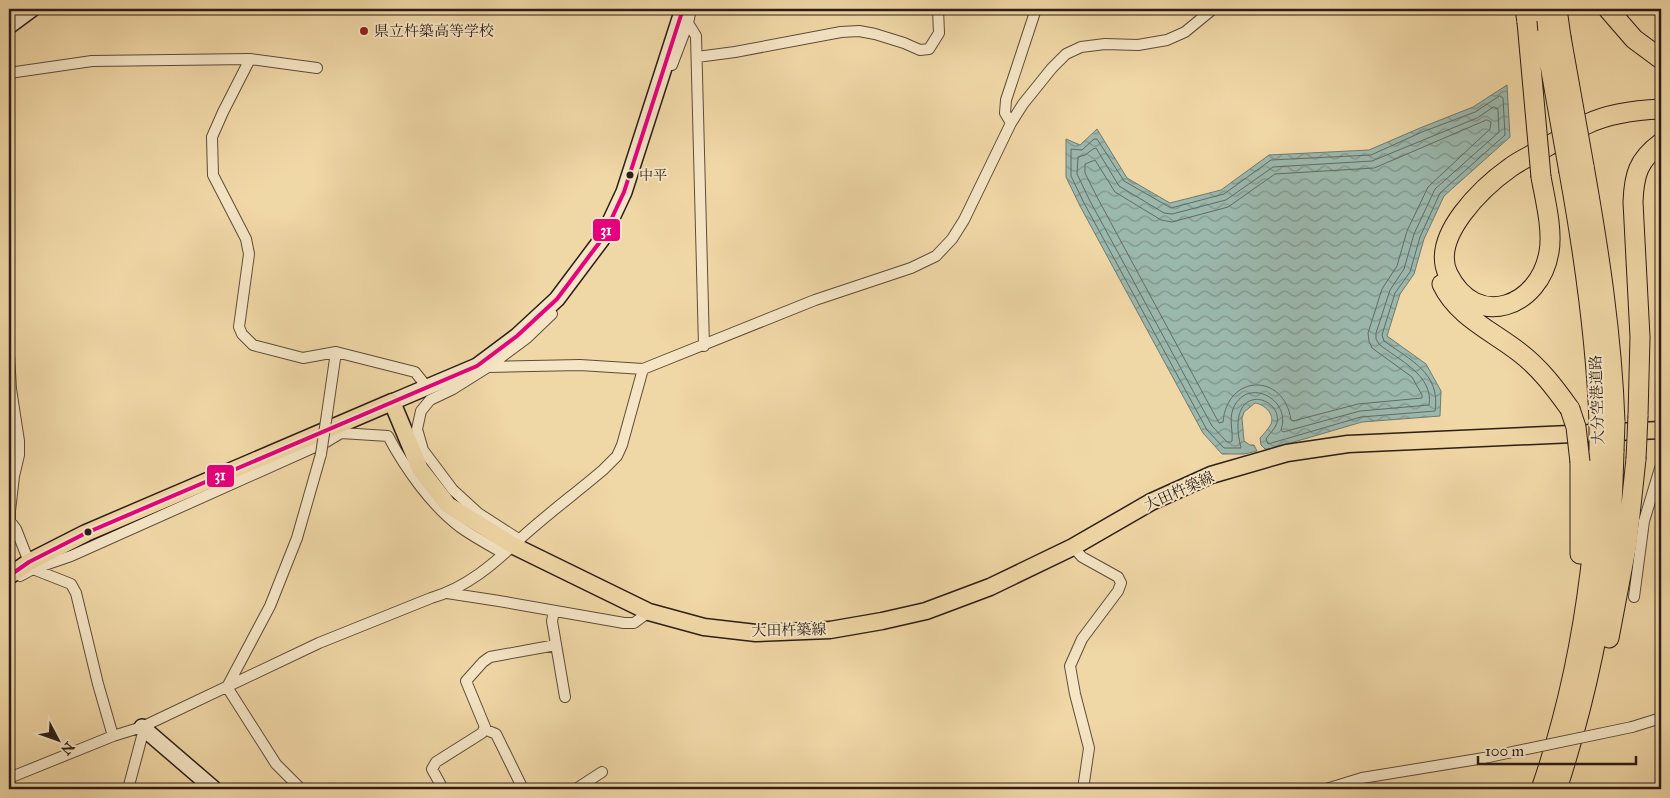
<svg xmlns="http://www.w3.org/2000/svg" width="1670" height="798" viewBox="0 0 1670 798" font-family="'IM FELL Great Primer','Noto Serif JP',serif">
<style>
.water{fill:url(#water-waves);stroke:#6f7a71}
.lines{fill:none;stroke-linecap:round;stroke-linejoin:round}
.shore{stroke:#646a62;stroke-width:1}
.street-casing{stroke:#5d4c3a;stroke-width:12}
.secondary-casing{stroke:#2c1d16;stroke-width:18}
.primary-casing{stroke:#2c1d16;stroke-width:19}
.highway-casing{stroke:#2c1d16;stroke-width:21}
.street{stroke:#f5e5c5;stroke-width:10}
.secondary{stroke:#f5e5c5;stroke-width:15}
.primary{stroke:#f0d7a6;stroke-width:16}
.highway{stroke:#f0d7a6;stroke-width:19}
.street-bridge-casing{stroke:#5d4c3a;stroke-width:12;stroke-linecap:butt}
.highway-bridge-casing{stroke:#2c1d16;stroke-width:21;stroke-linecap:butt}
.street-bridge{stroke:#f5e5c5;stroke-width:10}
.highway-bridge{stroke:#f0d7a6;stroke-width:19}
.bus-1-casing{stroke:#f5e5c5;stroke-width:8}
.bus-1{stroke:#e5007d;stroke-width:4}
.poi-dot{fill:#8f2418;stroke:#f5e5c5;stroke-width:2}
.bus-dot{fill:#2c1d16;stroke:#f5e5c5;stroke-width:2}
.labels{text-anchor:middle;stroke-width:4;stroke-linejoin:round;paint-order:stroke}
.bus-label{font-size:14px;fill:#2c1d16;stroke:#f5e5c5;text-anchor:start}
.poi-label{font-size:15px;fill:#2c1d16;stroke:#f5e5c5;text-anchor:start}
.street-label{font-size:15px;fill:#2c1d16;stroke:#f5e5c5}
.line-badge{stroke:#f5e5c5;stroke-width:2}
.badge-label{font-size:14px;text-anchor:middle;font-weight:bold;fill:#fff}
</style>
<defs>
<pattern id="water-waves" width="16" height="10" patternUnits="userSpaceOnUse" patternTransform="scale(1.25)"><rect width="16" height="10" fill="#9bb8ad"/><path d="M0 5q4-4 8 0t8 0" fill="none" stroke="#7f958c"/></pattern>
</defs>
<rect width="100%" height="100%" fill="#f0d7a6"/>
<filter id="stains"><feTurbulence type="fractalNoise" baseFrequency=".004" numOctaves="4"/><feColorMatrix values="0 0 0 0 .2 0 0 0 0 .09 0 0 0 0 .02 0 0 0 .5 -.17"/></filter>
<radialGradient id="worn" r=".72"><stop offset=".6" stop-color="#630" stop-opacity="0"/><stop offset="1" stop-color="#630" stop-opacity=".3"/></radialGradient>
<path class="water" d="M1507,85L1510,137L1444,196L1424,239L1414,274L1400,294L1387,336L1426,364L1441,391L1440,416L1362,422L1270,449H1265L1261,445L1260,438C1264,434 1268,429 1271,424C1275,414 1264,404 1255,403L1244,412L1242,418L1244,441L1250,445H1254L1257,451L1244,454H1222L1203,433L1080,206L1066,177V139L1080,145L1097,129L1127,178L1170,203L1221,190L1269,155L1369,150L1420,128L1473,107Z"/>
<g class="lines">
<path class="shore" d="M1500,96L1503,98L1505,135L1440,193L1420,237L1410,272L1395,293L1382,335L1384,341C1410,360 1441,373 1435,411L1361,417L1268,444L1266,439C1269,434 1275,429 1277,423C1283,395 1224,380 1241,448H1224L1207,430L1084,203L1071,176V149L1082,150L1094,139H1097L1124,181L1171,208L1224,194L1271,160L1371,155L1422,132L1475,112Z
M1494,107L1498,109L1499,132L1435,189L1414,234L1404,269L1390,290L1376,333V339L1379,344C1398,360 1434,375 1429,405L1360,411L1283,432L1281,430C1292,398 1246,376 1233,409C1229,420 1233,430 1232,441L1231,442H1227L1212,426L1090,201L1077,174L1078,157L1085,155L1093,149L1096,148L1119,186L1164,213L1172,214L1226,200L1273,167L1372,161L1477,118Z
M1487,120L1491,122L1490,129L1428,187L1407,231L1397,266L1382,289L1368,333L1369,341L1372,348L1412,377L1422,395V398L1358,404L1293,421L1291,420C1284,372 1227,374 1223,422L1219,423L1097,197L1085,173V164L1095,160L1115,192L1161,220L1172,222L1228,207L1275,174L1374,168Z"/>
<g class="street-casing">
<path id="street" d="M686,20L696,36L704,346
M697,57L735,52L841,32L859,31L875,34L904,43L920,50L929,49L939,33L938,9
M250,59L223,112L212,137L213,175L246,239L249,254L239,327L242,334L253,345L303,358L336,352L415,372L427,387
M672,65L688,23L691,9
M9,73L92,61L250,59L317,68
M1011,123L1005,113L1006,100L1036,9
M9,355L11,389L19,441V455L14,476L10,511V521L16,529L29,562L33,569L71,584L76,593L98,684L113,736
M477,366L488,367L580,365L643,369L815,300L911,268L936,256L952,239L964,220L1011,123L1023,104L1052,68L1066,54L1081,47L1105,44L1138,45L1167,40L1185,32L1213,9
M327,414L336,352
M520,540L478,513L453,490L423,450L417,429L421,411L430,400L453,389L488,367L527,338L552,314
M1073,547L1082,557L1118,577L1121,583L1118,591L1082,639L1070,666L1075,694L1089,748L1083,789
M20,576L33,569L71,556L326,442L341,433L388,436C405,468 431,505 460,527C474,537 489,545 503,553
M447,593L499,601L624,623H634L649,612
M1634,597L1644,521L1661,465
M554,611L552,621L565,697
M227,687L270,606L297,538L321,454
M227,687L276,764L301,789
M1632,727L1661,718
M484,729L496,734L523,789
M9,778L113,736L142,727L319,643L431,598C466,588 494,564 520,539C546,515 576,493 603,470L617,456L622,445L643,369
M128,789L144,729
M443,789L432,769L436,762L482,733L485,727L466,681L483,662L490,657L556,645
M576,789L602,772
M1326,789L1362,778L1484,758"/>
</g>
<g class="secondary-casing">
<path id="secondary" d="M9,26L32,9
M392,402L477,366L517,336L557,299L602,239L624,192L683,9
M142,727L214,789"/>
</g>
<g class="primary-casing">
<path id="primary" d="M9,576L29,562L86,533L392,402L420,469L448,505L514,546L649,612L704,627L756,633L830,630L882,621L926,611L990,587L1073,547L1151,502L1211,475L1287,453L1348,444L1661,430"/>
</g>
<g class="highway-casing">
<path id="highway" d="M1525,9L1527,22
M1541,9L1545,37
M1557,9L1561,37
M1608,9L1634,39L1661,59
M1584,166C1599,251 1612,335 1615,422
M1569,172C1584,255 1596,338 1599,422
M1541,177C1545,199 1553,230 1549,252C1540,307 1476,331 1448,274C1430,236 1484,186 1511,167C1522,159 1536,153 1548,146C1561,139 1574,130 1587,124C1610,113 1636,110 1661,109
M1442,284C1457,316 1492,331 1519,352C1540,368 1555,388 1570,409
M1638,416L1640,337L1633,202C1634,175 1638,160 1661,143
M1580,554V462
M1609,638L1627,543L1636,459
M1541,789C1565,720 1581,646 1590,573C1595,533 1596,491 1599,451
M1557,789C1582,712 1600,635 1609,554C1612,520 1613,485 1614,451"/>
</g>
<use href="#street" class="street"/>
<use href="#secondary" class="secondary"/>
<use href="#primary" class="primary"/>
<use href="#highway" class="highway"/>
<g class="street-bridge-casing">
<path id="street-bridge" d="M321,454L327,414
M1484,758L1632,727"/>
</g>
<g class="highway-bridge-casing">
<path id="highway-bridge" d="M1527,22L1541,177
M1545,37L1569,172
M1561,37L1584,166
M1570,409L1576,427L1580,462
M1599,422V451
M1614,451L1615,422
M1636,459L1638,416"/>
</g>
<use href="#street-bridge" class="street-bridge"/>
<use href="#highway-bridge" class="highway-bridge"/>
<g class="bus-1-casing">
<path id="bus-1" d="M9,576L29,562L86,533L477,366L517,336L557,299L602,239L624,192L683,9"/>
</g>
<use href="#bus-1" class="bus-1"/>
</g>
<circle class="poi-dot" cx="364" cy="31" r="5"/>
<g class="bus-dot">
<circle cx="630" cy="175" r="4.5"/>
<circle cx="88" cy="532" r="4.5"/>
</g>
<g class="labels">
<g class="bus-label">
<text x="639" y="180">中平</text>
</g>
<g class="poi-label">
<text x="374" y="36">県立杵築高等学校</text>
</g>
<g class="street-label">
<text transform="translate(1597 400) rotate(-92)" y="5">大分空港道路</text>
<text transform="translate(1179 491) rotate(-24)" y="5">大田杵築線</text>
<text transform="translate(789 630) rotate(-1)" y="5">大田杵築線</text>
</g>
</g>
<g class="line-badge">
<rect x="592" y="218" width="29" height="24" rx="5" fill="#e5007d"/>
<rect x="206" y="464" width="29" height="24" rx="5" fill="#e5007d"/>
</g>
<g class="badge-label">
<text x="606" y="235">31</text>
<text x="220" y="480">31</text>
</g>
<rect width="1670" height="798" fill="none" stroke="#f0d7a6" stroke-width="30"/>
<rect x="10" y="10" width="1650" height="778" fill="none" stroke="#2c1d16" stroke-width="2.5"/>
<rect x="15" y="15" width="1640" height="768" fill="none" stroke="#2c1d16"/>
<g transform="translate(58 740) rotate(131)" stroke="#f5e5c5" stroke-width="4" paint-order="stroke">
<path d="M0-4L9 19L0 12L-9 19Z" fill="#2c1d16"/>
<text y="-8" font-size="14" font-weight="bold" text-anchor="middle" fill="#2c1d16">N</text>
</g>
<path d="M1478 756v8h158v-8" fill="none" stroke="#2c1d16" stroke-width="2.5"/>
<text x="1485" y="756" font-size="15" fill="#2c1d16" stroke="#f5e5c5" stroke-width="4" paint-order="stroke">100 m</text>
<rect width="100%" height="100%" filter="url(#stains)"/>
<rect width="100%" height="100%" fill="url(#worn)"/>
</svg>
